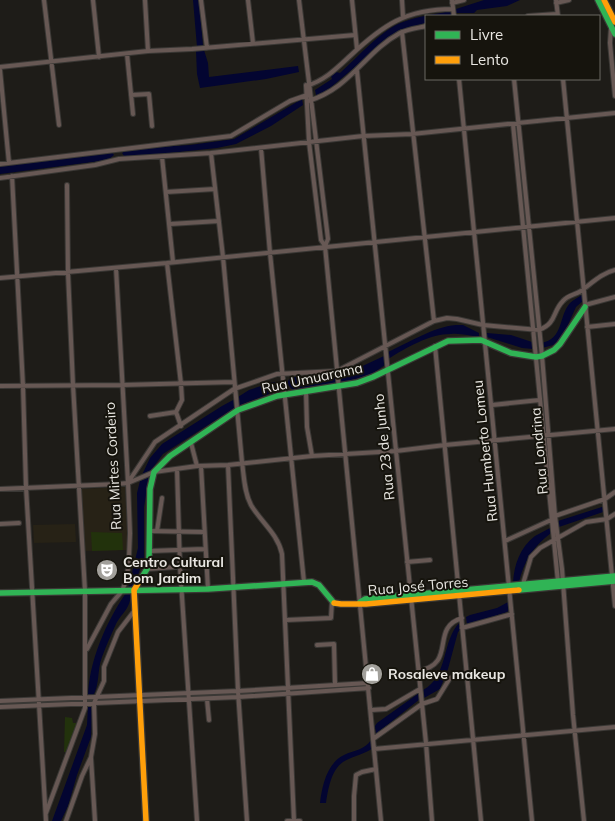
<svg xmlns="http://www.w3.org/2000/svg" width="615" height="821" viewBox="0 0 615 821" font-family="Mulish,sans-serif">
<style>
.built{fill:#272216}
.green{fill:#22320c}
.water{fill:#030531}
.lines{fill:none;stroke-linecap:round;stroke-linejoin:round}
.street-casing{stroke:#3a3835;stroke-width:6}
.fast-casing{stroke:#3a3835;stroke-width:8}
.slow-casing{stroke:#3a3835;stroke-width:8}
.street{stroke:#675854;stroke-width:4}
.fast{stroke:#30b455;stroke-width:5.5}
.slow{stroke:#ff9f0a;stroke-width:5.5}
.labels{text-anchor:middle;stroke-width:4;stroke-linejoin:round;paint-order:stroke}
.street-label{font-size:14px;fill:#e9e7e2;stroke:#16140d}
.poi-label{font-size:14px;font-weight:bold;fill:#e9e7e2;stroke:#16140d;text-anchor:start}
</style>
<rect width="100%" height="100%" fill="#1e1c18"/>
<path class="built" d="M125,487L128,550L84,551L81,489Z
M75,524L76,542L34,543L33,525Z"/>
<path class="green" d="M91,532L122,533L123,550L92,551Z
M65,717L72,718L73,723H78L67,752H64Z"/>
<path class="water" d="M193,0H199L203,46L197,47Z
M484,0H520L507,6L477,10L474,13H456V9Z
M452,11V16H426V23L403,30L394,34L329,89L319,95H316L315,90L332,79L331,76L336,72L340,73C357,58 382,29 403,22C418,16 435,14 452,11Z
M204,50L208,63L209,77L298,66L299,72L266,79L200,88L197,74L196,51Z
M302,99L303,105L271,126L236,144L217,148L131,157L124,156L122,153L128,149L190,145L234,139Z
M112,152L114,155L108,160L0,174V166Z
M583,294L584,300L576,307L567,327L557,344L542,348L541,343C564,339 558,317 570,303C573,300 579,297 583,294Z
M456,325H463L479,333V337C470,336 461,333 451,334C429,334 406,348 388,359V352C408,343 433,327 456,325Z
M487,333L511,335L532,342L533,349L522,348L487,337Z
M384,356L385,365L372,374L341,383L339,377Z
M291,377L336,378L337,384L293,390L288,385V381Z
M273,382H280L281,386C275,394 250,400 239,406L238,397L249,390Z
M235,399L236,407L163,454L149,473L141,477L150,458L162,444L222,406Z
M149,477L144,507V558L133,589H128L138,548L137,493L140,481Z
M605,506L606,511L559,527L558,521Z
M550,528L551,533C533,547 524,561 519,582L513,583C514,565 520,547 535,536C540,533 545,531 550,528Z
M126,593H131C130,610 123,611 116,624C111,635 106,646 102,657C97,670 100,684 93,696H88C89,661 106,622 126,593Z
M510,601V609L507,612L467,625L466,617L470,615L497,608Z
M460,622L461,629L458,632L448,669L440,689L424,698L423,690C449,676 441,641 460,622Z
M419,693L420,699L376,734L375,726L377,723Z
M88,706H91L92,710L91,737L77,775L68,806L61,821H52L87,725Z
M371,740L372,748L370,750C361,755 351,757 343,762C331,770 328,790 326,803H320C322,786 327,763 344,755C354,750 365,750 371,740Z"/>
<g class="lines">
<g class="street-casing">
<path id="street" d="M44,0L59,125
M93,0L99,57
M145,0L148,51
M201,0L207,48
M248,0L253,43
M299,0L328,239L325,246L381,821
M352,0L357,49
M402,0L403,16
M452,0L454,16
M556,0L558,16
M452,3L464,0
M556,3L569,0
M528,16L557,14
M611,28L610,43L615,96
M402,32L434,321
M127,54L133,114
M0,67L148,51L192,49L355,35
M0,70L9,163
M357,71L426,743L432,821
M459,79L532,821
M514,79L542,356L555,516L562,569L573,715L584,821
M563,79L615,606
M306,85L309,142L321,240L325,246
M306,86C324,81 336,69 350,56C383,25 406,9 453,9
M131,95L149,94L152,126
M308,101C350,89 365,52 400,33C408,29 418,28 426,26
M513,124L558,582
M261,148L270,253L304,582
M211,153L223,257L242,462C244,476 244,492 251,505C261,522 278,534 282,554L294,821
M162,157L173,262
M0,164L231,136L290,101L310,94
M12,176L23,386L26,487L46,821
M0,178L95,165L119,159L211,153L363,136L412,134L615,113
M166,192L215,189
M170,224L219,221
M167,263L181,384L182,400L176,412L181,426
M0,278L167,263L615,218
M585,305L615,297
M587,327L615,324
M435,346L481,821
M0,386L122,385L234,382
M306,392L307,427L312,456
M492,405L540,400
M150,416L176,412
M191,443L197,466
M228,465L238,691L247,821
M201,466L208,589
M177,469L180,567L197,821
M129,481L155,442L234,389L277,374L337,371L434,321L447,318L457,319L483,325L539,330C557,323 552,312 563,301C568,295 575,295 581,291C592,283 602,273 615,270
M0,489L118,484L128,483L154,472L197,466L228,465L312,456L396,451L445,445L615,429
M0,524L19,523
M150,531L203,532
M157,531L162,498
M505,541L551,520L555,516L605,499L615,492
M150,551L204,549
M407,562L430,560
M147,569L205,565
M523,584L531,557L540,548L586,522L607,519L615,514
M286,620L331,618L332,601
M462,628L512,614
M317,645L334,644L335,684
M87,649L111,604L122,591L127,578L129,557L130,533L128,483L116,268
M418,671C458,664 429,628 462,618
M207,699L209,720
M0,701L238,691L368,683
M0,707L238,697L369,688
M371,710L386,709L420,689
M373,739L422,704L437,699L450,678L467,673
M374,749L615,727
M91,758L95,821
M46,813L85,708V591L73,385L68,273L67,185
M66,821L82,776L91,757L95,734L94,703L104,681V667L118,632L135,610
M287,821H300
M354,821V796L356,775L362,772L376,769"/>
</g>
<g class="fast-casing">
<path id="fast" d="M598,0L615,34
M139,582L147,569L149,561L150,489L154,472L170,456L238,410L277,396L357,383L373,377L448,341L481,340L511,353L536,357L542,356L554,350L560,344L585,307
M519,590L615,581
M0,593L208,589L312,582L319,585L334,603
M360,602L365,599L615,576"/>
</g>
<g class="slow-casing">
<path id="slow" d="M604,0L615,22
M139,582L134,590L146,821
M334,603L341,604H366L519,590"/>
</g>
<use href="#street" class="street"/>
<use href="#fast" class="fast"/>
<use href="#slow" class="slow"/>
</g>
<defs>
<g id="theatre-disc" transform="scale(1.125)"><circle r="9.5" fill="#a2a09b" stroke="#16140d"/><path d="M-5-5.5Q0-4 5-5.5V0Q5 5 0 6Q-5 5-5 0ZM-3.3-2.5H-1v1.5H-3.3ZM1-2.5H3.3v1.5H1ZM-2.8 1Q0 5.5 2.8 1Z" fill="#fff"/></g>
<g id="shop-disc" transform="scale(1.125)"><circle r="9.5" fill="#a2a09b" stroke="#16140d"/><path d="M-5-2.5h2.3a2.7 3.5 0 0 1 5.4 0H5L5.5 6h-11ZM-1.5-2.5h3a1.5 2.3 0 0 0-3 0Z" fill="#fff"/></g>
</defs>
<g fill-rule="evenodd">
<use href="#theatre-disc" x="107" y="570"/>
<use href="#shop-disc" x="372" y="674"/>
</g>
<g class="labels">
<g class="street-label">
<text transform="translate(312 378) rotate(-12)" y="5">Rua Umuarama</text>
<text transform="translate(384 447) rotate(-96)" y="5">Rua 23 de Junho</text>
<text transform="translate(485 451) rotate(-96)" y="5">Rua Humberto Lomeu</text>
<text transform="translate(539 451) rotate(-95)" y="5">Rua Londrina</text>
<text transform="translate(113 466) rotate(-93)" y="5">Rua Mirtes Cordeiro</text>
<text transform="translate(418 586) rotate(-5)" y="5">Rua José Torres</text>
</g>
<g class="poi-label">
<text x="123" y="567">Centro Cultural<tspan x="123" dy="16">Bom Jardim</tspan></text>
<text x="388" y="679">Rosaleve makeup</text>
</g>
</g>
<rect x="425" y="15" width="175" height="65" fill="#16140d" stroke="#6a6862"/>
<rect x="435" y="31" width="25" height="8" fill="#30b455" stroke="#6a6862"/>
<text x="470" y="40" font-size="15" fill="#e9e7e2">Livre</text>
<rect x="435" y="56" width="25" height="8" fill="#ff9f0a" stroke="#6a6862"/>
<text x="470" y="65" font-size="15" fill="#e9e7e2">Lento</text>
</svg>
